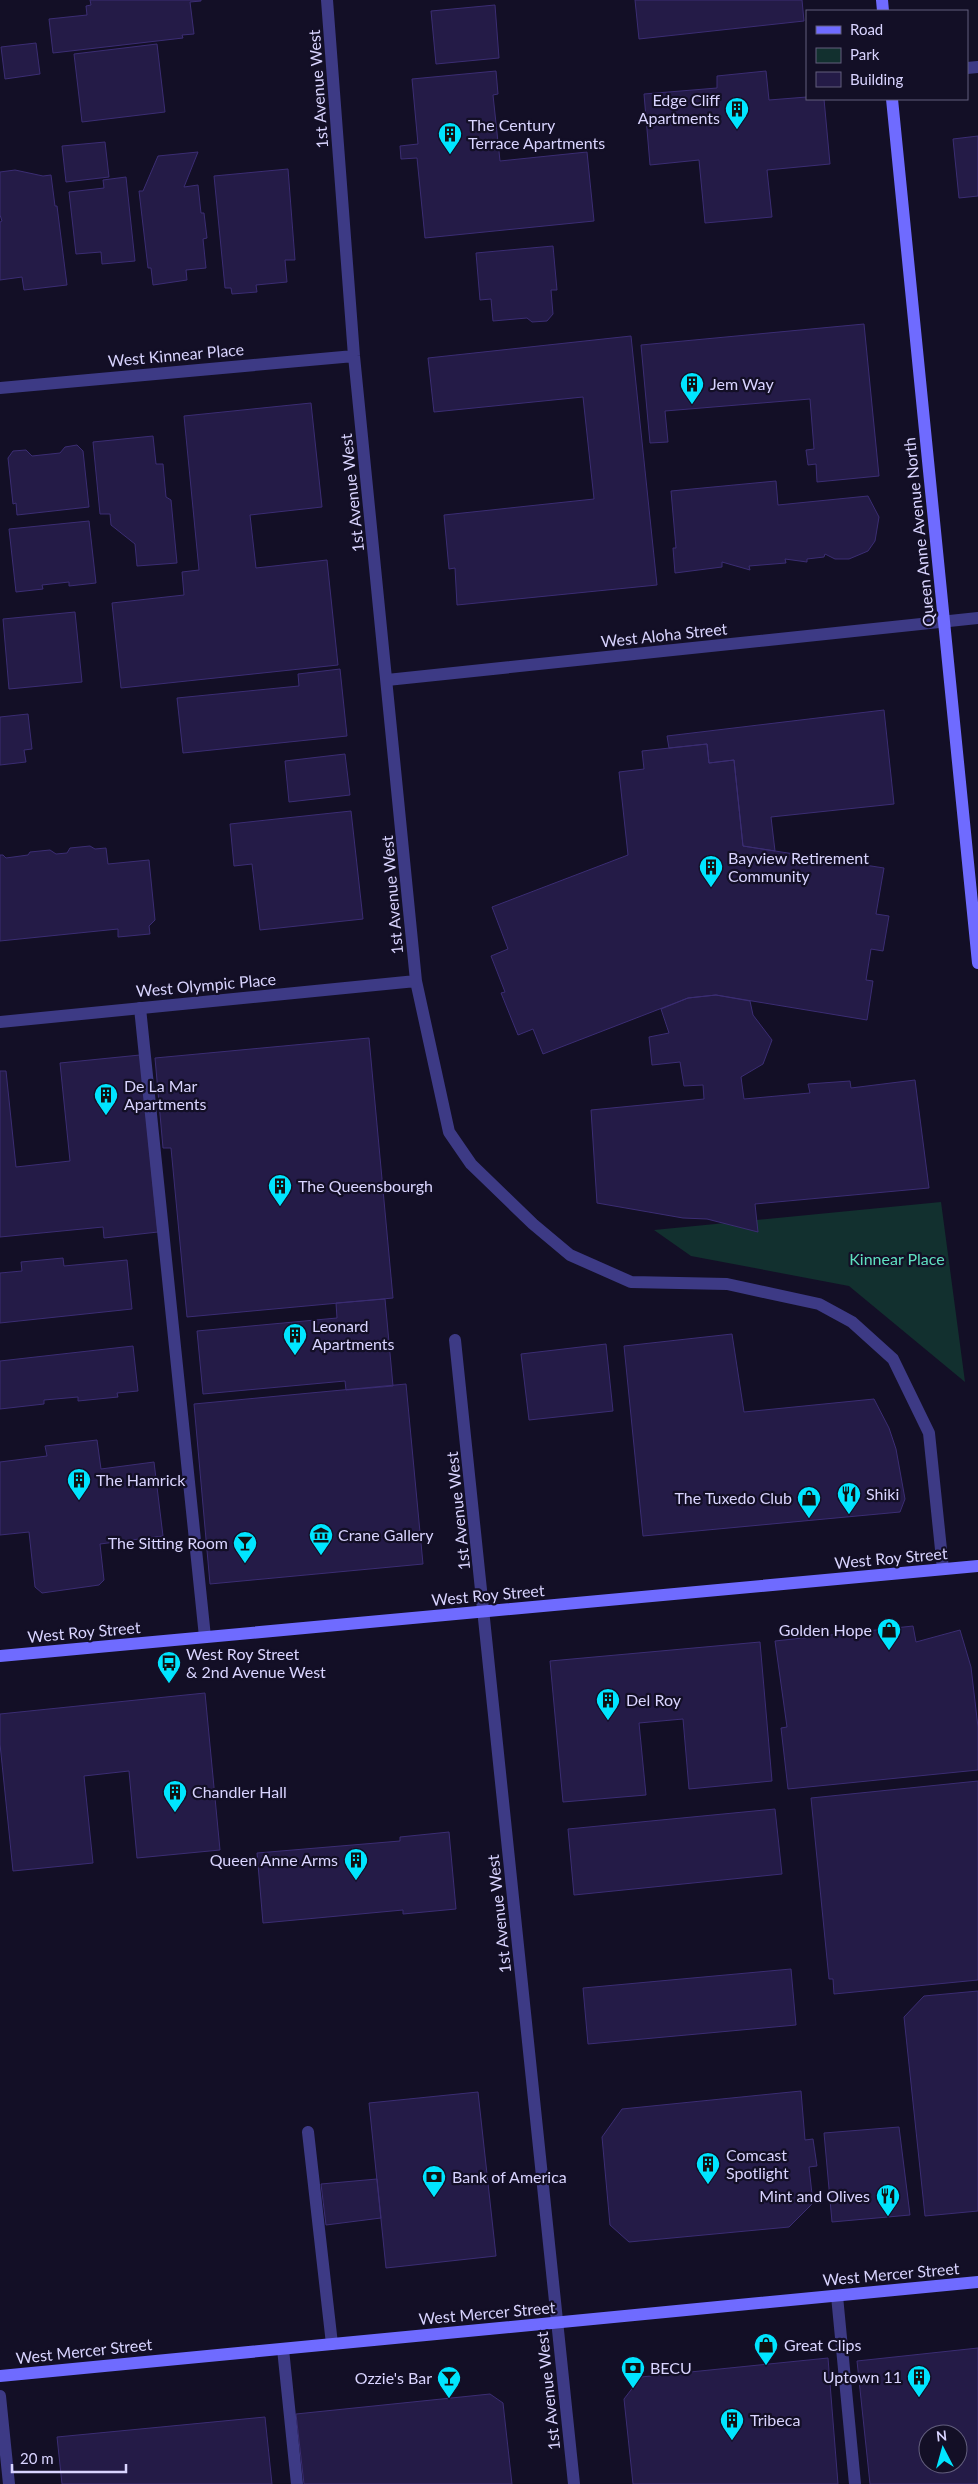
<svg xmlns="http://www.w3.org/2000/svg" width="978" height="2484" viewBox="0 0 978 2484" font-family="Lato,sans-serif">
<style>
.green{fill:#12302f}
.building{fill:#241b47;stroke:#3b2d73;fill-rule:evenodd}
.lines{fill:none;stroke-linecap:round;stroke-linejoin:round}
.lane{stroke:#3d3a85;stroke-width:12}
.street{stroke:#3d3a85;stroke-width:12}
.secondary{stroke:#6f6bff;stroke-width:12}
.labels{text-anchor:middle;stroke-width:4.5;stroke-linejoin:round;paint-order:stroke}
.street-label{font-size:16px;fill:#d9d4ff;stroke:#130f26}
.poi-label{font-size:16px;fill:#d9d4ff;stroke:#130f26;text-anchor:start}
.park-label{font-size:16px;fill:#5fe0c0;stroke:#130f26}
</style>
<rect width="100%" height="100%" fill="#130f26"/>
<path class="green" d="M941,1202L965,1382L849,1286L691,1256L654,1230Z"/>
<path class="building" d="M90,0H201V1L190,2L194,34L182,35L183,38L53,53L49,19L87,15L86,6L91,5Z
M635,0H802L804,21L639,39Z
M495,5L499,58L436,64L431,11Z
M36,43L40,74L5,79L1,47Z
M157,44L165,112L82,122L74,54Z
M496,71L498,94L493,95L500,161L587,152L594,221L425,238L417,158L401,159L400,146L418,144L412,79Z
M766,71L769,100L807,97V99H824L830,164L767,170L772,217L705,223L699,160L650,165L644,94L717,88V76Z
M978,136V196L959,198L953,139Z
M105,142L109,177L66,182L62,146Z
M198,152L184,187L198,185L201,213H204L207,238L203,239L206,268L186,270L187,280L153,285L151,268H148L139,191H143L158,156Z
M288,169L295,260H285L287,282L256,285L257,292L232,294L231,288H225L214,176Z
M15,170L43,176L51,175L55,206H57L67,285L24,290L22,277L0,280V222L2,221L0,215V172Z
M126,177L135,261L102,264L101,252L76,254L69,192L104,188L103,180Z
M553,246L557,290H551L553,314L547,321L532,322L527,318L493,321L491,299L480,300L476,253Z
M864,324L879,476L817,482L816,464L808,465L806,450L814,449L810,399L665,411L668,442L650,443L641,345Z
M631,336L657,585L457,605L455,568L449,569L444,515L594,499L583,397L434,412L428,358Z
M311,403L322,507L250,515L256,568L327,560L338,665L121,688L112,603L184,595L182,572L199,570L184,416Z
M153,436L156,464H163L166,497L171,500L177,563L137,566L135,544L111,525L110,514H100L93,442Z
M77,445L83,451L89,507L17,515L16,503L13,504L8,458L13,451L26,450L32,456L60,453L65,447Z
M776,481L778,505L868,496L879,517L875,541L868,551L849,559H835L825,554L824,557L807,559V562L785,559L786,563L749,566L750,570L722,562V567L675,573L673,548H676L671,491Z
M89,521L96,583L69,586V582L42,585L43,589L16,592L9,529Z
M75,612L82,682L9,689L3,619Z
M340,669L347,736L183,753L177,698L299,686L298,674Z
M884,710L894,804L771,817L775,851L743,846L734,760L709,763L707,744L669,748L667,736Z
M28,714L32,749L24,750L26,762L0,765V717Z
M707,744L709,763L734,760L743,846L884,868L876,914L889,916L883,951L871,949L866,980L873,981L867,1020L716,995L688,998L543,1054L533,1029L518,1035L501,993L505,992L491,956L508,949L492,907L628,855L619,772L644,769L642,751Z
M345,754L350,795L289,802L285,761Z
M351,811L363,919L260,930L252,864L234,866L230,824Z
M90,846L95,849L106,848L108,864L149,860L155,920L149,926L150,934L118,937V929L0,941V855H3L6,858L28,855L30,852L50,850L56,854L67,853L70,848Z
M716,995L750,1001L753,1015L772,1040L763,1064L741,1077L744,1099L810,1093L808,1084L850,1081L851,1088L915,1080L929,1188L755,1204L758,1232L707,1219L683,1218L597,1203L591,1110L704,1099L703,1085L684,1086L680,1062L652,1065L649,1037L669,1033L661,1009L688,998Z
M369,1038L393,1298L187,1317L171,1148H163L155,1058Z
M140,1055L158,1232L104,1238L103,1227L0,1237V1071H6L16,1167L70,1161L60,1063Z
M63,1258L64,1266L127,1260L132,1309L0,1323V1273L22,1271L21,1262Z
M385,1299L393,1386L346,1390L345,1381L203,1394L197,1331L337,1318L336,1303Z
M732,1334L744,1412L874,1399L889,1428L896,1449L905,1499L900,1512L643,1536L624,1346Z
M606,1344L613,1411L529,1420L521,1354Z
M133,1346L138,1391L117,1393L118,1397L78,1401V1397L44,1400V1404L0,1409V1361Z
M406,1384L423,1564L210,1584L194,1404Z
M97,1440L101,1469L154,1462L163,1536L100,1544L104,1580L99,1585L42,1593L35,1587L29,1532L0,1535V1462L47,1456L45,1446Z
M913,1626L916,1642L960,1630L971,1667L978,1727V1770L788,1789L781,1728L787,1727L775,1641Z
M760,1642L772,1781L689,1789L683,1719L639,1723L646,1795L563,1802L550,1661Z
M205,1693L220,1850L137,1858L129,1771L84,1776L93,1863L13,1871L0,1744V1714Z
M978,1781V1980L834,1994L833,1979H829L811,1798Z
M775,1809L782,1874L574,1895L568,1829Z
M449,1832L456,1909L403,1914V1910L263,1923L257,1853L400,1841V1837Z
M791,1969L796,2025L588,2044L583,1988Z
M978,1991V2211L925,2216L904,2017L924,1996Z
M801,2091L805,2140L813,2139L817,2166L809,2167L813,2203L789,2227L629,2242L610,2225L602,2137L622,2109Z
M478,2092L496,2256L386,2268L369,2103Z
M899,2127L910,2215L832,2222L824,2133Z
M377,2179L381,2218L326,2225L321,2184Z
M978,2348V2484H870L857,2361ZM928,2434H958V2464H928Z
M828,2358L838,2484H633L624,2399L641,2377Z
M490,2394L503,2403L512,2484H304L296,2414Z
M265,2417L272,2484H62L57,2437Z"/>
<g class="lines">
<path class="lane" d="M140,1008L205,1637
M308,2132L332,2344
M837,2296L855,2484
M283,2349L297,2484"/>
<path class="street" d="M327,0L354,356L416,981L449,1132L471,1164L533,1224L570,1255L631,1282L727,1284L819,1304L852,1322L893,1359L929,1433L943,1569
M967,68L978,67
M0,388L354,356
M387,680L978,618
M0,1022L416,981
M455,1340L574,2484
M0,2396L9,2484"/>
<path class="secondary" d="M882,0L883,11
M892,99L978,963
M0,1656L978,1566
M0,2376L978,2282"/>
</g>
<defs>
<g id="building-pin" transform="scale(1.25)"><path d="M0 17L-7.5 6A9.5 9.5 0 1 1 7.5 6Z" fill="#00e5ff" stroke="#130f26"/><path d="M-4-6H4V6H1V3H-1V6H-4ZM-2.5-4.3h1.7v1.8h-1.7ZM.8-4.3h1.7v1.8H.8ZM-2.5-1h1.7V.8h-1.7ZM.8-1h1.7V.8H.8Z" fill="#111"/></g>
<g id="restaurant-pin" transform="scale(1.25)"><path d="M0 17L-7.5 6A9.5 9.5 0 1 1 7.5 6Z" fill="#00e5ff" stroke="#130f26"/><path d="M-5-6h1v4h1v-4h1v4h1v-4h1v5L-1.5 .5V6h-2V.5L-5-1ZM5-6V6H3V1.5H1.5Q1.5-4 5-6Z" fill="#111"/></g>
<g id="shop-pin" transform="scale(1.25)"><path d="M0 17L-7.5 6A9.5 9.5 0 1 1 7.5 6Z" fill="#00e5ff" stroke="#130f26"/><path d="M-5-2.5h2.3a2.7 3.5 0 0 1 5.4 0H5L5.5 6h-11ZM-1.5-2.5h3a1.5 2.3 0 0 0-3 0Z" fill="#111"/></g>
<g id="museum-pin" transform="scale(1.25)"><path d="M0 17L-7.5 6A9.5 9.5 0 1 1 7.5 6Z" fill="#00e5ff" stroke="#130f26"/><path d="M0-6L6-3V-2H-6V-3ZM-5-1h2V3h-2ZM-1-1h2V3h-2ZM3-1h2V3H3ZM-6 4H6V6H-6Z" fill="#111"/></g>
<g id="bar-pin" transform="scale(1.25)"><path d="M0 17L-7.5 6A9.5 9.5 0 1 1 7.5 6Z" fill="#00e5ff" stroke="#130f26"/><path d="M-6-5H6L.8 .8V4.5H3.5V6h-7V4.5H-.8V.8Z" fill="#111"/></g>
<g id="bus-pin" transform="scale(1.25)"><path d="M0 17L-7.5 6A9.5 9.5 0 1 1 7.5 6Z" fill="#00e5ff" stroke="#130f26"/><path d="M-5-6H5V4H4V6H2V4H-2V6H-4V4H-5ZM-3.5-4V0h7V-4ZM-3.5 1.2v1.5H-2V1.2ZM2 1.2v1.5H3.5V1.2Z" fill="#111"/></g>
<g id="bank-pin" transform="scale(1.25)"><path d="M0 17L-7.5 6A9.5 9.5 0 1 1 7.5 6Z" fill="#00e5ff" stroke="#130f26"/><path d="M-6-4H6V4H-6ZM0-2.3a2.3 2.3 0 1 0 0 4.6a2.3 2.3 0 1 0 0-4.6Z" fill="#111"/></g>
</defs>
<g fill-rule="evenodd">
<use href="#building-pin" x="737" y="109"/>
<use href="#building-pin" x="450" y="134"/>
<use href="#building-pin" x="692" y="384"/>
<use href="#building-pin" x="711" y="867"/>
<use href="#building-pin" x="106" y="1095"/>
<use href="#building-pin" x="280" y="1186"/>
<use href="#building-pin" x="295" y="1335"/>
<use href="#building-pin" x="79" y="1480"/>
<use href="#restaurant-pin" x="849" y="1494"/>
<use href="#shop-pin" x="809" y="1498"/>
<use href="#museum-pin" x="321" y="1535"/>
<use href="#bar-pin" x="245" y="1543"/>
<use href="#shop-pin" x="889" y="1630"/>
<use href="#bus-pin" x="169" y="1663"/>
<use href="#building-pin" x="608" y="1700"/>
<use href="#building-pin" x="175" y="1792"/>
<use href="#building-pin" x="356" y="1860"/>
<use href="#building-pin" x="708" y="2164"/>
<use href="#bank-pin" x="434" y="2177"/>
<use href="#restaurant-pin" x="888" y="2196"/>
<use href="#shop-pin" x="766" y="2345"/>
<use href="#bank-pin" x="633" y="2368"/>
<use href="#building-pin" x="919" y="2377"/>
<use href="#bar-pin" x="449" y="2378"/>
<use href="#building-pin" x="732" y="2420"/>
</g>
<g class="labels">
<g class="street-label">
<text transform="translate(318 89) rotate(-94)" y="6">1st Avenue West</text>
<text transform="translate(176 355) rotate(-5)" y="6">West Kinnear Place</text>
<text transform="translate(352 493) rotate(-96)" y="6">1st Avenue West</text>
<text transform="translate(919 532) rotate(-96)" y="6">Queen Anne Avenue North</text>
<text transform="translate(664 635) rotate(-6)" y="6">West Aloha Street</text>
<text transform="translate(392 895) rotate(-95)" y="6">1st Avenue West</text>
<text transform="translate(206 985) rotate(-5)" y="6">West Olympic Place</text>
<text transform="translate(458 1511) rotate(-96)" y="6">1st Avenue West</text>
<text transform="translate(891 1558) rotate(-5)" y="6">West Roy Street</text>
<text transform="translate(488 1595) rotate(-5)" y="6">West Roy Street</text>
<text transform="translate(84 1632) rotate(-5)" y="6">West Roy Street</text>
<text transform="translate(499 1914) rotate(-96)" y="6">1st Avenue West</text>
<text transform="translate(891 2274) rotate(-5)" y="6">West Mercer Street</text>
<text transform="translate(487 2313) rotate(-5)" y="6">West Mercer Street</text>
<text transform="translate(84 2351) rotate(-6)" y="6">West Mercer Street</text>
<text transform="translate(548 2391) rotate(-96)" y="6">1st Avenue West</text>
</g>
<g class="poi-label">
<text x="720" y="106" text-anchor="end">Edge Cliff<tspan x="720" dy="18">Apartments</tspan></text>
<text x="468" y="131">The Century<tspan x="468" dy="18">Terrace Apartments</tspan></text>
<text x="710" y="390">Jem Way</text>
<text x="728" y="864">Bayview Retirement<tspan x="728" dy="18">Community</tspan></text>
<text x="124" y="1092">De La Mar<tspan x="124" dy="18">Apartments</tspan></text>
<text x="298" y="1192">The Queensbourgh</text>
<text x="312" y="1332">Leonard<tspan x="312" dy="18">Apartments</tspan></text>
<text x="96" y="1486">The Hamrick</text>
<text x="866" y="1500">Shiki</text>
<text x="792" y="1504" text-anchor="end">The Tuxedo Club</text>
<text x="338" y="1541">Crane Gallery</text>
<text x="228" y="1549" text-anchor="end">The Sitting Room</text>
<text x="872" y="1636" text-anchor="end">Golden Hope</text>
<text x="186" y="1660">West Roy Street<tspan x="186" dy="18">&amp; 2nd Avenue West</tspan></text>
<text x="626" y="1706">Del Roy</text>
<text x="192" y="1798">Chandler Hall</text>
<text x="338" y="1866" text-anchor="end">Queen Anne Arms</text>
<text x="726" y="2161">Comcast<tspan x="726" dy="18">Spotlight</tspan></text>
<text x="452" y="2183">Bank of America</text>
<text x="870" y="2202" text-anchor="end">Mint and Olives</text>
<text x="784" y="2351">Great Clips</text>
<text x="650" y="2374">BECU</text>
<text x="902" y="2383" text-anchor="end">Uptown 11</text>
<text x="432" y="2384" text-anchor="end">Ozzie's Bar</text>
<text x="750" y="2426">Tribeca</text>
</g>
<g class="park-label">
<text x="897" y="1265">Kinnear Place</text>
</g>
</g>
<rect x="806" y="10" width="162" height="90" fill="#130f26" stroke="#625e7d"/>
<rect x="816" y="26" width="25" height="8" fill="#6f6bff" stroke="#625e7d"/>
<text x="850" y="35" font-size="15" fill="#d9d4ff">Road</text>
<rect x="816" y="48" width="25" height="15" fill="#12302f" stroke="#625e7d"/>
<text x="850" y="60" font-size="15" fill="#d9d4ff">Park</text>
<rect x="816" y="72" width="25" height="15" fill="#241b47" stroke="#625e7d"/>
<text x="850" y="85" font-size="15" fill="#d9d4ff">Building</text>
<g transform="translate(943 2449) rotate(354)"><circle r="24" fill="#130f26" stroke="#625e7d"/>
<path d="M0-4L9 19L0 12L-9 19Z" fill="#00e5ff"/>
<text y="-8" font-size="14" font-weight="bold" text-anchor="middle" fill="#d9d4ff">N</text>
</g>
<path d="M12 2464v8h114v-8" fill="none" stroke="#d9d4ff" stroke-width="2.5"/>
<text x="20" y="2464" font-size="15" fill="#d9d4ff" stroke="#130f26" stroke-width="4" paint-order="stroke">20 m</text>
</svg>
